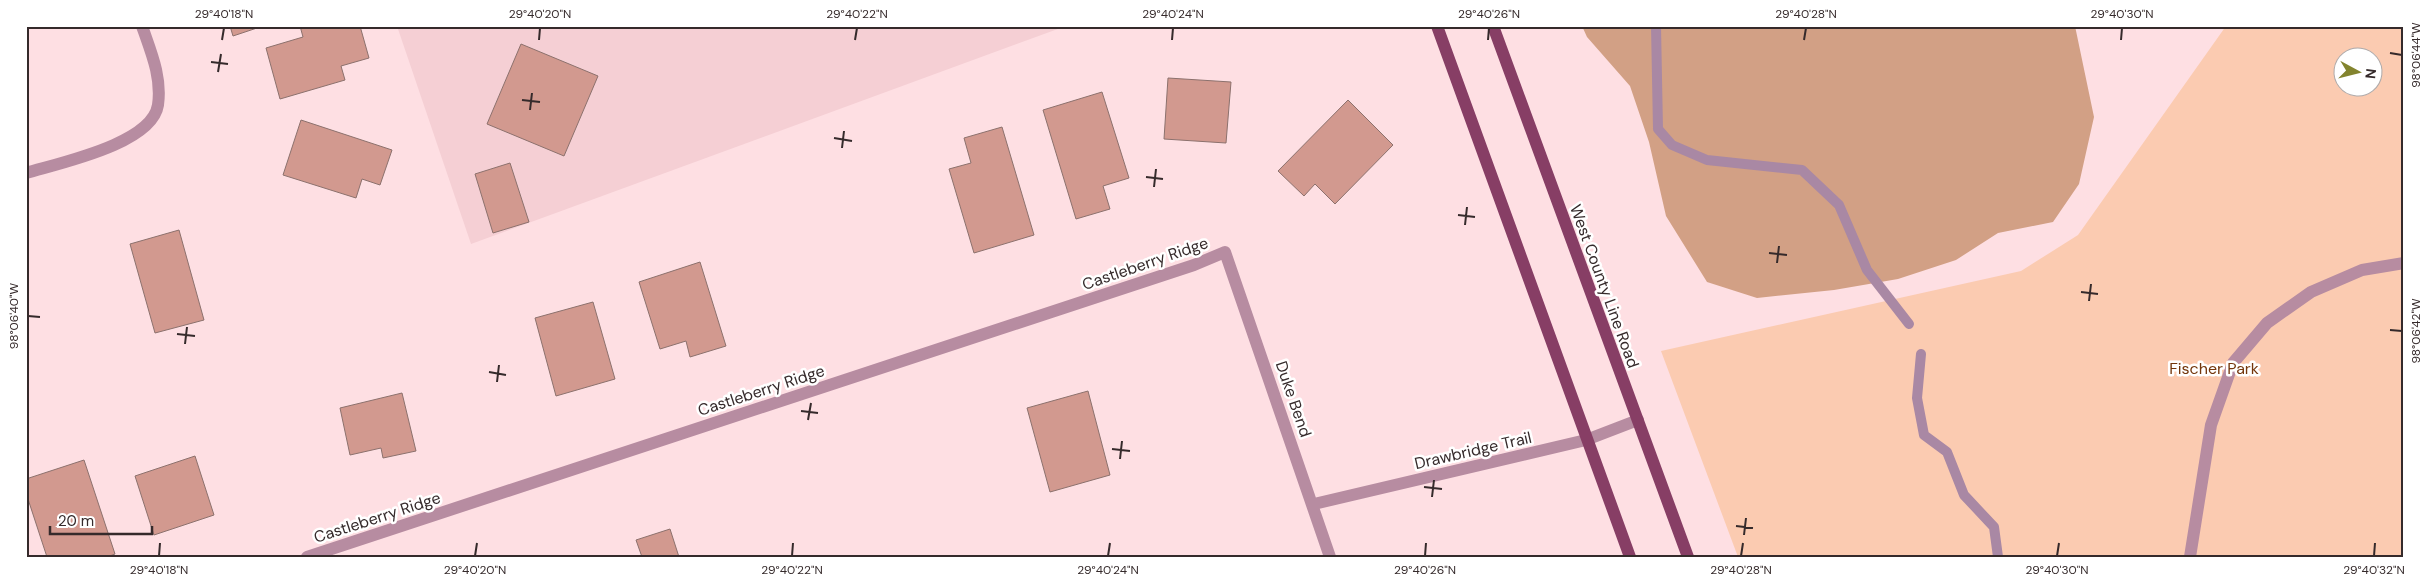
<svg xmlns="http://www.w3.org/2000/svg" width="2430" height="583" viewBox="0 0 2430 583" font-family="'DM Sans',sans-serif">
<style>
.built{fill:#f5cfd4}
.green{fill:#fbcbb1;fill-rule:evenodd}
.forest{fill:#d2a085}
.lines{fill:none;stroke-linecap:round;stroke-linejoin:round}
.stream{stroke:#a988a4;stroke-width:10}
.building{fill:#d2998f;stroke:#8c716d}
.minor{stroke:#b78ca1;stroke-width:12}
.major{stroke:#873e65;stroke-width:12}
.ticks{fill:none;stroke:#352a2b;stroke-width:2}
.labels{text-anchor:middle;stroke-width:5;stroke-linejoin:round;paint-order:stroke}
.street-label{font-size:16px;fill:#352a2b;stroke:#fff}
.park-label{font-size:16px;fill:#73360b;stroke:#fff}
.neatline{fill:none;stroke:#352a2b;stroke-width:2}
.ticks-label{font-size:12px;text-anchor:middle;fill:#352a2b}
</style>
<rect width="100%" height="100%" fill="#fedfe3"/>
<path class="built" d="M397,26H1066L471,244Z"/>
<path class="green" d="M2226,26H2404V557H1738L1661,351L2021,271L2078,235ZM2342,58H2372V88H2342Z"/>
<path class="forest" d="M1582,26H2075L2094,117L2079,184L2053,222L1998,233L1956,260L1898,279L1834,290L1757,298L1707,282L1666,216L1649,142L1630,86L1587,37Z"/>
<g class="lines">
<path class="stream" d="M1656,26L1658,129L1672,145L1707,160L1802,170L1839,205L1867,270L1909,324
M1921,354L1917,398L1924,435L1947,452L1964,495L1994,527L1998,557"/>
</g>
<path class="building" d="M230,26H263L233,36Z
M300,26H360L369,58L341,66L345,80L280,99L266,48L303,37Z
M521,44L598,76L564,156L487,124Z
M1168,78L1231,82L1226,143L1164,139Z
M1102,92L1129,178L1103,186L1110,209L1076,219L1043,110Z
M1348,100L1393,145L1335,204L1315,184L1304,196L1278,171Z
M301,120L392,150L380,185L362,179L356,198L283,175Z
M1002,127L1034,235L974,253L949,169L971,163L964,138Z
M510,163L529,222L493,233L475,174Z
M179,230L204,320L155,333L130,244Z
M700,262L726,346L690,357L686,341L660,349L639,282Z
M593,302L615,379L556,396L535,318Z
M1088,391L1110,475L1050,492L1027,408Z
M402,393L416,451L383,458L381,448L350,455L340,408Z
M195,456L214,515L154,535L135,476Z
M84,460L115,554L107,557H47L26,493V479Z
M670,529L679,557H642L636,540Z"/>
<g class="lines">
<path class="minor" d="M26,173C59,163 152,144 158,105C162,77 151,52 142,26
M1314,504L1586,440L1638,420
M307,557L1194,265L1225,252L1330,557
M2190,557L2211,425L2233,363L2267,323L2311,292L2362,270L2404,263"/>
<path class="major" d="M1437,26L1630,557
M1493,26L1688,557"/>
</g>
<path class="ticks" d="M222,40L224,28M539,40L540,28M855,40L857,28M1172,40L1173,28M1488,40L1489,28M1804,40L1806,28M2121,40L2122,28M2390,53L2402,55M211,62L228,64M218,72L221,54M522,100L540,102M530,110L532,93M834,138L852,141M842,148L844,131M1146,177L1163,179M1154,187L1156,169M1458,215L1475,217M1465,225L1467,207M1769,253L1787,255M1777,263L1779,246M2081,292L2098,294M2089,301L2091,284M28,316L40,317M2390,330L2402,331M177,334L195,336M185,344L187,327M489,372L506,375M497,382L499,365M801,411L818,413M808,420L811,403M1112,449L1130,451M1120,459L1122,441M1424,487L1442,489M1432,497L1434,480M1736,526L1753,528M1744,535L1746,518M159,556L160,543M475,556L477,543M792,556L793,543M1108,556L1110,543M1425,556L1426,543M1741,556L1743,543M2057,556L2059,543M2374,556L2375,543"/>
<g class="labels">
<g class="street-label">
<text transform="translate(1145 263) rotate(-19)" y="6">Castleberry Ridge</text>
<text transform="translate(1605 286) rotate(70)" y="6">West County Line Road</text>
<text transform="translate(761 390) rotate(-18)" y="6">Castleberry Ridge</text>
<text transform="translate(1294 399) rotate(71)" y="6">Duke Bend</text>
<text transform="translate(1473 450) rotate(-13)" y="6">Drawbridge Trail</text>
<text transform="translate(377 517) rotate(-18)" y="6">Castleberry Ridge</text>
</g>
<g class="park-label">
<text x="2214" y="374">Fischer Park</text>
</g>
</g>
<rect width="2430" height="583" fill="none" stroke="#ffffff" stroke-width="55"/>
<g transform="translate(2358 72) rotate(97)"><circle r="24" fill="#ffffff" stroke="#aeaaaa"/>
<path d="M0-4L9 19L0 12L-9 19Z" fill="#83842e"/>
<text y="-8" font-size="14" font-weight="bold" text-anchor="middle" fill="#352a2b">N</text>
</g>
<path d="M50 526v8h102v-8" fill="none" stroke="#352a2b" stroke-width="2.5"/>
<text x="58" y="526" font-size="15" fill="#352a2b" stroke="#ffffff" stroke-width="4" paint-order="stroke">20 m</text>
<rect x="28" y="28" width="2374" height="528" class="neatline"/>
<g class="ticks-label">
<text x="224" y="18">29°40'18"N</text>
<text x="540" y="18">29°40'20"N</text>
<text x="857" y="18">29°40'22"N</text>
<text x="1173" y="18">29°40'24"N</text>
<text x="1489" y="18">29°40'26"N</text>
<text x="1806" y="18">29°40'28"N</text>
<text x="2122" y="18">29°40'30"N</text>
<text transform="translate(2416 55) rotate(-90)" y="4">98°06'44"W</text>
<text transform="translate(14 316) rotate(-90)" y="4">98°06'40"W</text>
<text transform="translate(2416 331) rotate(-90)" y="4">98°06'42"W</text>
<text x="159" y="574">29°40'18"N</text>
<text x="475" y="574">29°40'20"N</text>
<text x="792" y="574">29°40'22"N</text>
<text x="1108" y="574">29°40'24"N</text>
<text x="1425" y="574">29°40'26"N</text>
<text x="1741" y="574">29°40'28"N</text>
<text x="2057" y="574">29°40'30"N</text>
<text x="2374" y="574">29°40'32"N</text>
</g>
</svg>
